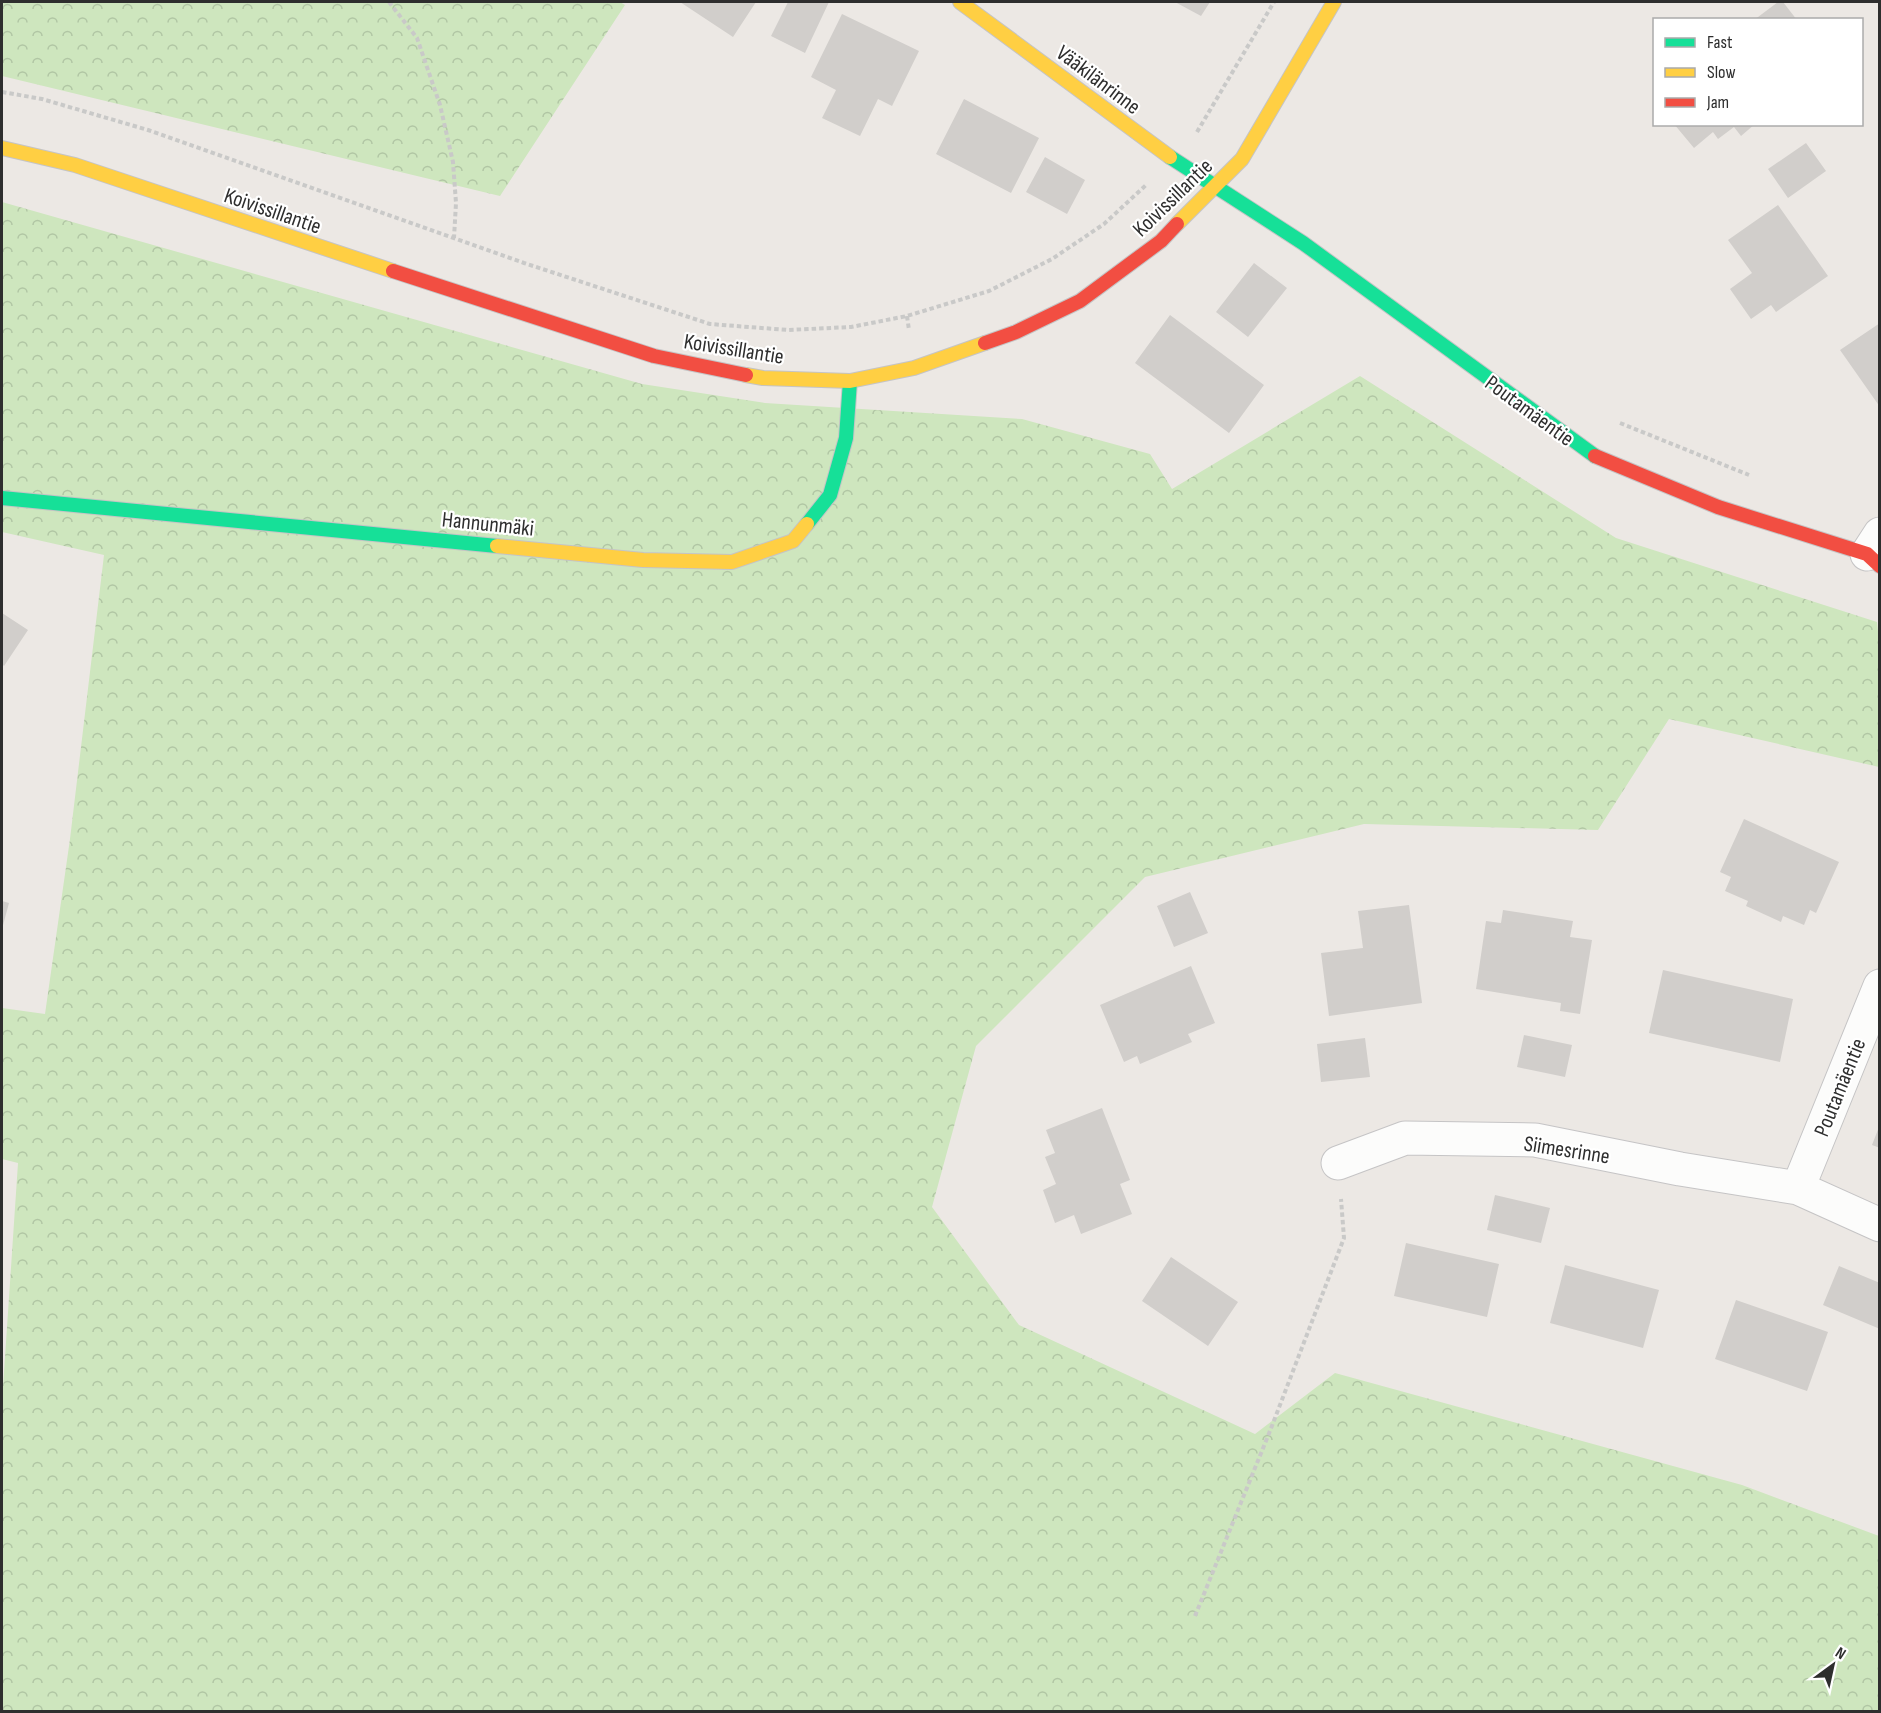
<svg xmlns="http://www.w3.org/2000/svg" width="1881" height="1713" viewBox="0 0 1881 1713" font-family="'Sofia Sans Condensed',sans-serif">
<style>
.forest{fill:url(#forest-crowns)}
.building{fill:#d1cecb}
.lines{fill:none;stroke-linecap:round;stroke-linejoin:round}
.street-casing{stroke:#c5c4c5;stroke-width:35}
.fast-casing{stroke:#c5c4c5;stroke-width:16}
.slow-casing{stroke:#c5c4c5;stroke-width:16}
.jam-casing{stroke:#c5c4c5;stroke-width:16}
.path{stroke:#c9c9c8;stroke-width:4;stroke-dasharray:4.5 3;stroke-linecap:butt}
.street{stroke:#fcfcfb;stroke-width:33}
.fast{stroke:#16e098;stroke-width:14}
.slow{stroke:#ffcf43;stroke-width:14}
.jam{stroke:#f24e42;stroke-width:14}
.labels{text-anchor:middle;stroke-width:4.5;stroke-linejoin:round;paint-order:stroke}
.street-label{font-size:22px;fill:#2e2e2e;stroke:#fff}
</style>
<defs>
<pattern id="forest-crowns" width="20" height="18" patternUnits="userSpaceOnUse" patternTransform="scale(1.5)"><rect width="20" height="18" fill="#cee6be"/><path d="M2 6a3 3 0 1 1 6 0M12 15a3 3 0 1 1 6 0" fill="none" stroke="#b1c6a4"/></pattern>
</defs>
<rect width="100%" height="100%" fill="#ece8e4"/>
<path class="forest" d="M2,2H620L625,5L500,196L2,76Z
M2,202L642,384L765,403L1022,419L1150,454L1172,489L1360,376L1616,538L1877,622L1880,651L1879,767L1669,719L1598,830L1364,824L1145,877L976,1046L932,1207L1019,1325L1255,1434L1335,1373L1742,1485L1879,1536V1711H2V1402L18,1163L2,1159V1008L45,1014L70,839L104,555L2,532Z"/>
<path class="building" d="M680,2H756L733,37Z
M788,2H829L805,53L771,36Z
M1175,2H1210L1201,16Z
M1778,2H1783L1797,20H1754Z
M842,14L919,51L892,106L878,99L860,136L822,118L836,90L811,77Z
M964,99L1039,138L1011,193L936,154Z
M1674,124H1755L1741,136L1734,127L1718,139L1713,132L1694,148Z
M1806,143L1826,171L1788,198L1768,169Z
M1045,157L1085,180L1067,214L1026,192Z
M1778,205L1828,276L1776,312L1771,305L1751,319L1730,289L1752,273L1728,240Z
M1254,263L1287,288L1248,337L1216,312Z
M1170,315L1264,385L1229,433L1135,363Z
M1880,323V407L1840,350Z
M2,613L28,630L4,666L2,664Z
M1744,819L1839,862L1816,913L1810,910L1804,925L1783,916L1781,922L1746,906L1748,901L1725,891L1731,877L1720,872Z
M1190,892L1208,933L1174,947L1157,906Z
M2,901L9,903L2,929Z
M1409,905L1422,1003L1329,1016L1321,953L1363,948L1358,911Z
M1503,910L1573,921L1570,937L1592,940L1580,1014L1560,1011L1561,1003L1476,989L1486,921L1501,923Z
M1191,966L1215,1023L1188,1034L1192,1042L1140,1064L1137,1056L1124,1062L1100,1005Z
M1663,970L1793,999L1780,1062L1649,1033Z
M1524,1035L1572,1045L1565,1077L1517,1067Z
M1365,1038L1370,1077L1321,1082L1317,1044Z
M1102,1108L1130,1180L1120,1184L1132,1214L1081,1234L1074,1215L1055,1223L1043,1190L1056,1184L1045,1157L1055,1153L1046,1130Z
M1879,1127H1880V1148L1872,1145Z
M1495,1195L1550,1208L1541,1243L1487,1230Z
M1406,1243L1499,1264L1487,1317L1394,1296Z
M1171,1257L1238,1302L1208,1346L1142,1301Z
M1565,1265L1659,1290L1643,1348L1550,1323Z
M1839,1266L1880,1283V1329L1823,1305Z
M1736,1300L1828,1332L1807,1391L1715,1359Z"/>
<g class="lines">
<g class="street-casing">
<path id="street" d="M1867,554L1880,534
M1338,1163L1405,1138L1535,1140L1680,1169L1798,1188L1880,1225
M1798,1188L1880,986"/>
</g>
<g class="fast-casing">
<path id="fast" d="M1170,157L1303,243L1595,456
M2,498L497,546
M807,524L830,495L846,438L850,381"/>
</g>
<g class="slow-casing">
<path id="slow" d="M960,2L1170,157
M2,148L75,165L393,271
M1177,224L1242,159L1334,2
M746,375L763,378L850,381L914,368L985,343
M497,546L643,560L732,562L793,541L807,524"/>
</g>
<g class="jam-casing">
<path id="jam" d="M393,271L654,356L746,375
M985,343L1016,332L1080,301L1161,241L1177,224
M1595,456L1718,507L1867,554L1880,566"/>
</g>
<path class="path" d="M389,2L417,38L440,105L453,162L456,203L454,238
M2,92L42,99L148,130L524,263L710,324L788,330L851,327L907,316L989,291L1052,259L1104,224L1146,185
M1197,132L1274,2
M907,316L909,330
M1620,423L1749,475
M1195,1616L1270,1431L1344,1238L1341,1199"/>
<use href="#street" class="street"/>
<use href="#fast" class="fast"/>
<use href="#slow" class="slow"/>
<use href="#jam" class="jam"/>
</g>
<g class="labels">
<g class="street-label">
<text transform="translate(1099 79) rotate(37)" y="8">Vääkilänrinne</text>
<text transform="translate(1172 197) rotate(-44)" y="8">Koivissillantie</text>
<text transform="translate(273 210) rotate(19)" y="8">Koivissillantie</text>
<text transform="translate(734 348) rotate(9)" y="8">Koivissillantie</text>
<text transform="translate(1530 410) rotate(36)" y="8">Poutamäentie</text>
<text transform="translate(488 523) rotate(6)" y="8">Hannunmäki</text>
<text transform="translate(1839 1087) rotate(-68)" y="8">Poutamäentie</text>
<text transform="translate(1567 1149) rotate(9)" y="8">Siimesrinne</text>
</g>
</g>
<rect width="1881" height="1713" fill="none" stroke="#2e2e2e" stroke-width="6"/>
<rect x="1653" y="18" width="210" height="108" fill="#ffffff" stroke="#ababab" stroke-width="1.5"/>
<rect x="1665" y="38" width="30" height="9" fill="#16e098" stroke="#ababab" stroke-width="1.5"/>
<text x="1707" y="48" font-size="18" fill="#2e2e2e">Fast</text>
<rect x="1665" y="68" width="30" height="9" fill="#ffcf43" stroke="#ababab" stroke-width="1.5"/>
<text x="1707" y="78" font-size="18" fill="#2e2e2e">Slow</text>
<rect x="1665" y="98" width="30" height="9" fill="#f24e42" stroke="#ababab" stroke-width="1.5"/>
<text x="1707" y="108" font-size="18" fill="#2e2e2e">Jam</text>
<g transform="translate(1833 1665) rotate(33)" stroke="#ffffff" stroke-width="4.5" paint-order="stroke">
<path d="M0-4.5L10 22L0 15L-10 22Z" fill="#2e2e2e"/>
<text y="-9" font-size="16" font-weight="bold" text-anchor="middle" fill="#2e2e2e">N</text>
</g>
</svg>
